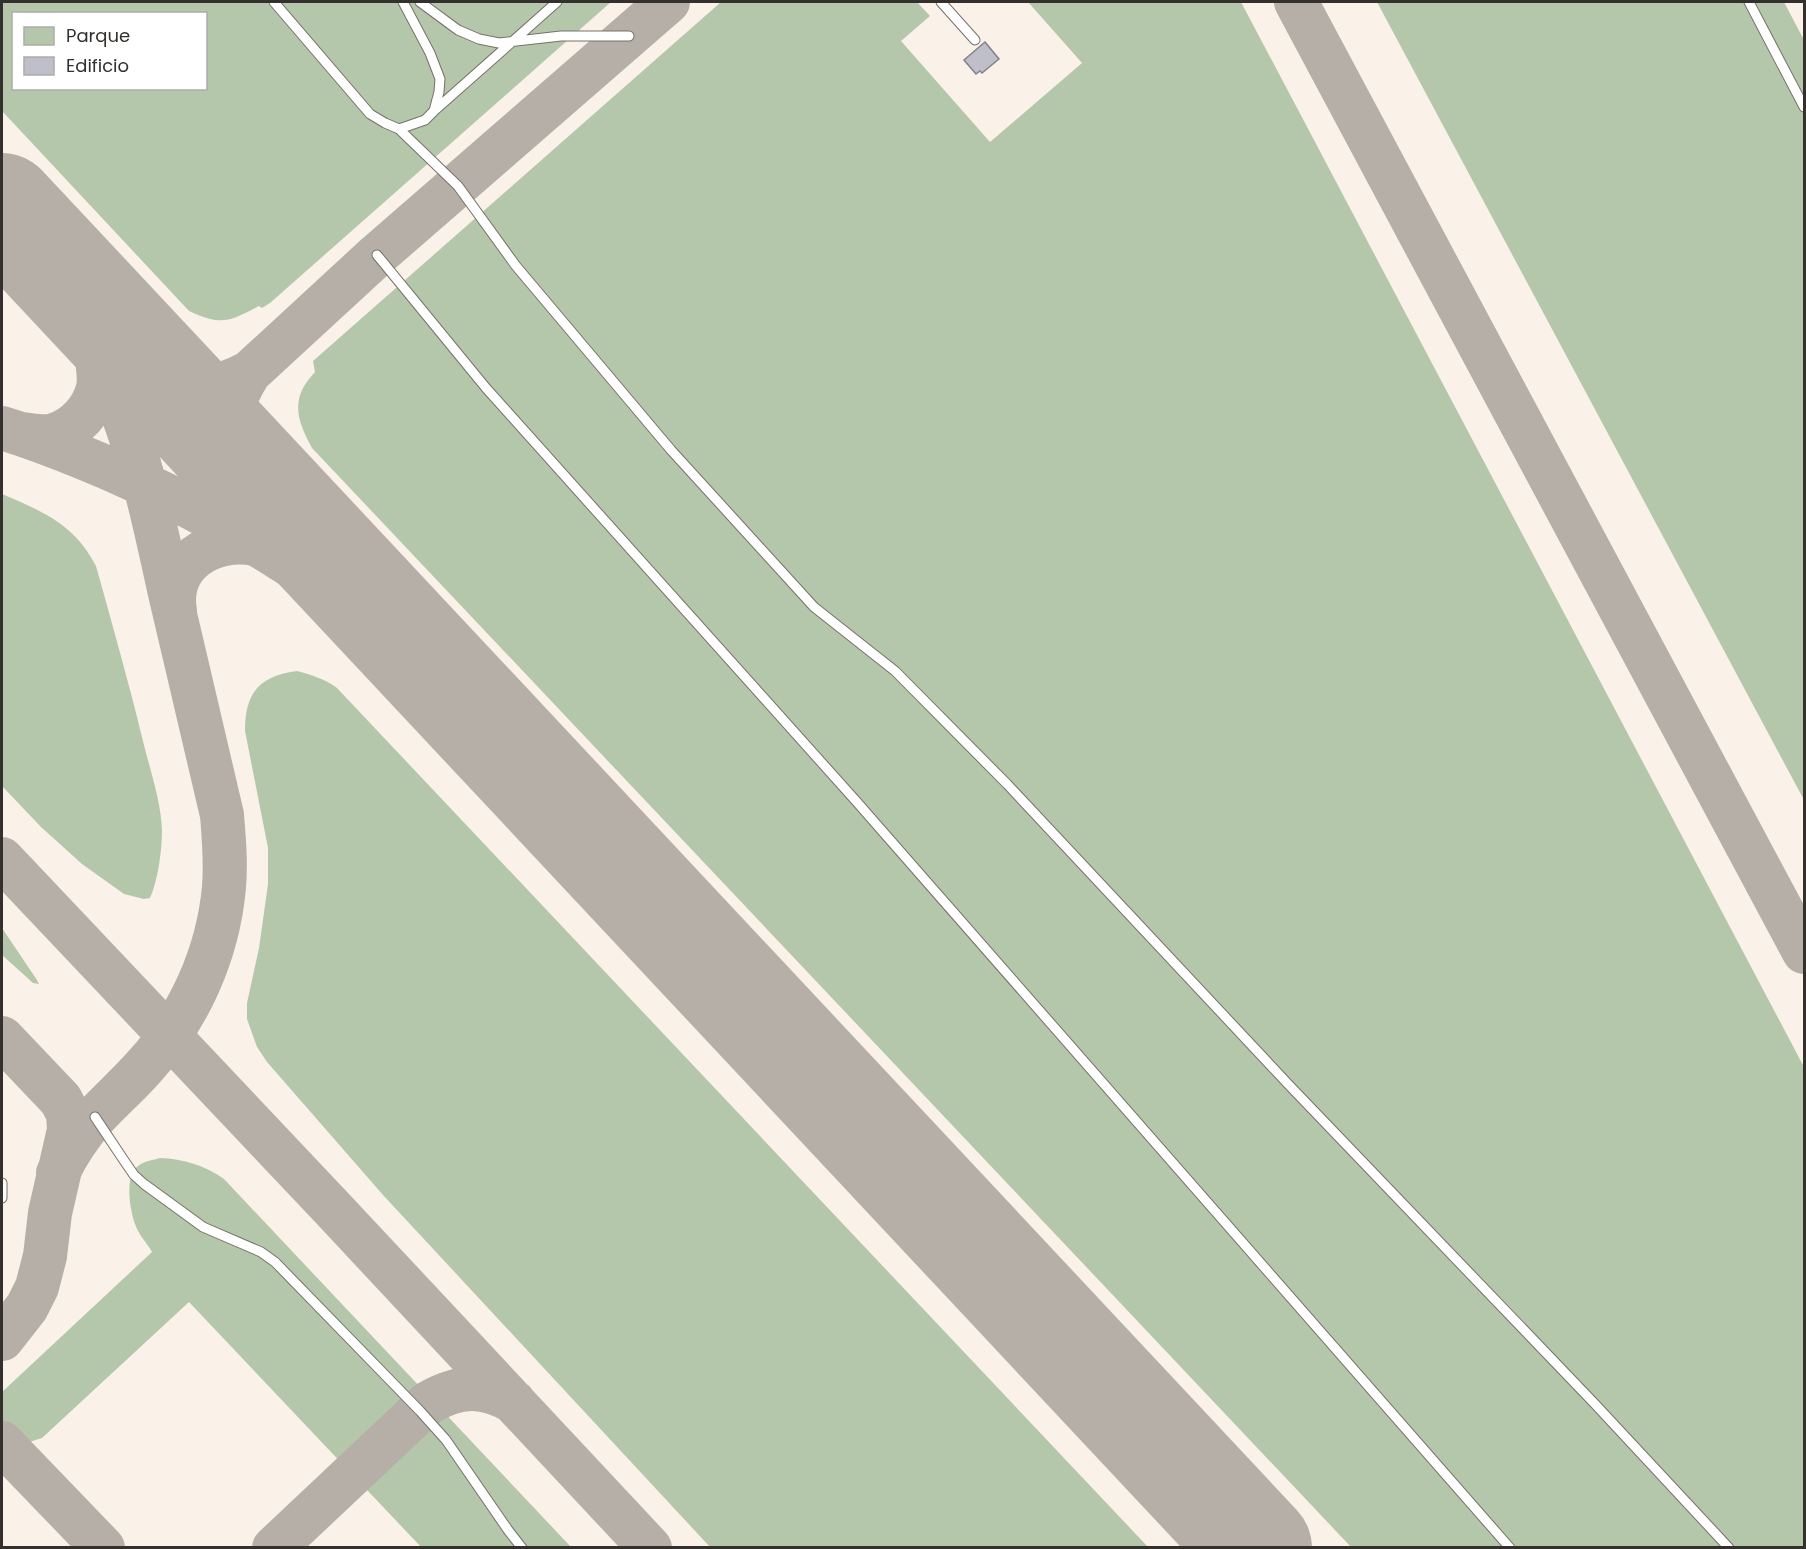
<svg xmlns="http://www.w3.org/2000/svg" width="1806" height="1549" viewBox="0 0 1806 1549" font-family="Poppins,sans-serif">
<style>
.green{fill:#b5c7ab;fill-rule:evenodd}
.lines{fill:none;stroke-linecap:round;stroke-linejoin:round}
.taxiway{stroke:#b6afa8;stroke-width:44}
.runway{stroke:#b6afa8;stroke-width:110}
.building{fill:#bfbfca;stroke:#82828c;stroke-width:1.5}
.lane-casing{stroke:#787069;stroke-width:11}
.lane{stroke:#fff;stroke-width:9}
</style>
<rect width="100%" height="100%" fill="#faf2e9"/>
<path class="green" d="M2,2H611L270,303L262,308L259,306C229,322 221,326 189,311L2,111ZM14,14H206V88H14Z
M721,2H917L930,16L901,41L990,142L1082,63L1028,2H1241L1804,1067V1547H1351L312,448C296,419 290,398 315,372L313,361Z
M1377,2H1784L1804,40V800Z
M2,494C44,512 74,524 96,566C113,627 130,687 145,749C152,776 161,803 162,830C162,850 158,880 150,898L144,899L124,894L82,864L41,827L2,786Z
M297,671C312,675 325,679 337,688L1148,1547H710L383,1195L267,1062L257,1047L247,1019V1003L259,948L268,884V848L245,731C245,693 259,676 297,671Z
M2,928L37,980L39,984L33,983L2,955Z
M160,1158C184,1159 204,1165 224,1179L571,1547H421L189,1302L42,1438L26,1443L16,1439L2,1422V1392L152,1252C147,1243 138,1234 135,1224C130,1210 124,1176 138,1166C144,1161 153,1160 160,1158Z"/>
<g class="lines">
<path class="taxiway" d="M1296,2L1804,952
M2,210C44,264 82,321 110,383C139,448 154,520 169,589C186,664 204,739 222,815C224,839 226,863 224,887C218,954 189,1018 144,1067C129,1084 112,1099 96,1116C81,1133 68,1152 58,1173
M149,365C187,389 208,395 250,372L377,255L668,2
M250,372C233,398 225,423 240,453C245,463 252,472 258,481
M2,428C38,439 73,453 108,468C202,509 293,561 374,625C410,654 445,686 480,718
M21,434C32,435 44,438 54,435C76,429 93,409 98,388C100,378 98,369 97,359
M175,611C167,563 212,536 255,544
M2,859L333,1209L650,1548
M2,1038L61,1100L68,1114L69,1130L50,1213L45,1256L37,1287L27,1307L2,1339
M2,1443L103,1548
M274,1548L428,1403C459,1385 483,1384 514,1402"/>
<path class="runway" d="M2,208L1257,1548"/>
</g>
<path class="building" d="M985,42L999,59L982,73L980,71L976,74L964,60Z"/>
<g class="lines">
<g class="lane-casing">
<path id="lane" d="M274,2L370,114L385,123L399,129L425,120L434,111L439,92L440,79L430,53L403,2
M420,2L458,30L479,39L499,43L561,36H629
M941,2L975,40
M1749,2L1804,107
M434,111L557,2
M399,129L458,186L516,266L671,450L814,607L895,671L1007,784L1288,1084L1594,1403L1729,1548
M377,255L486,388L856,801L1510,1548
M95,1117L123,1159L134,1175L144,1184L203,1227L261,1252L275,1262L420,1411L446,1440L508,1530L522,1548
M2,1183V1198"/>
</g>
<use href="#lane" class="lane"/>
</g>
<rect width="1806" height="1549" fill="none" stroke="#33302d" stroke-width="6"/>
<rect x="12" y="12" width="195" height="78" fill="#ffffff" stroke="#adacab" stroke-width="1.5"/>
<rect x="24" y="27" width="30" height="18" fill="#b5c7ab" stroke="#adacab" stroke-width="1.5"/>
<text x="66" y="42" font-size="18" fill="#33302d">Parque</text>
<rect x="24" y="57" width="30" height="18" fill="#bfbfca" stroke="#adacab" stroke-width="1.5"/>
<text x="66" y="72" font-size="18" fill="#33302d">Edificio</text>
</svg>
